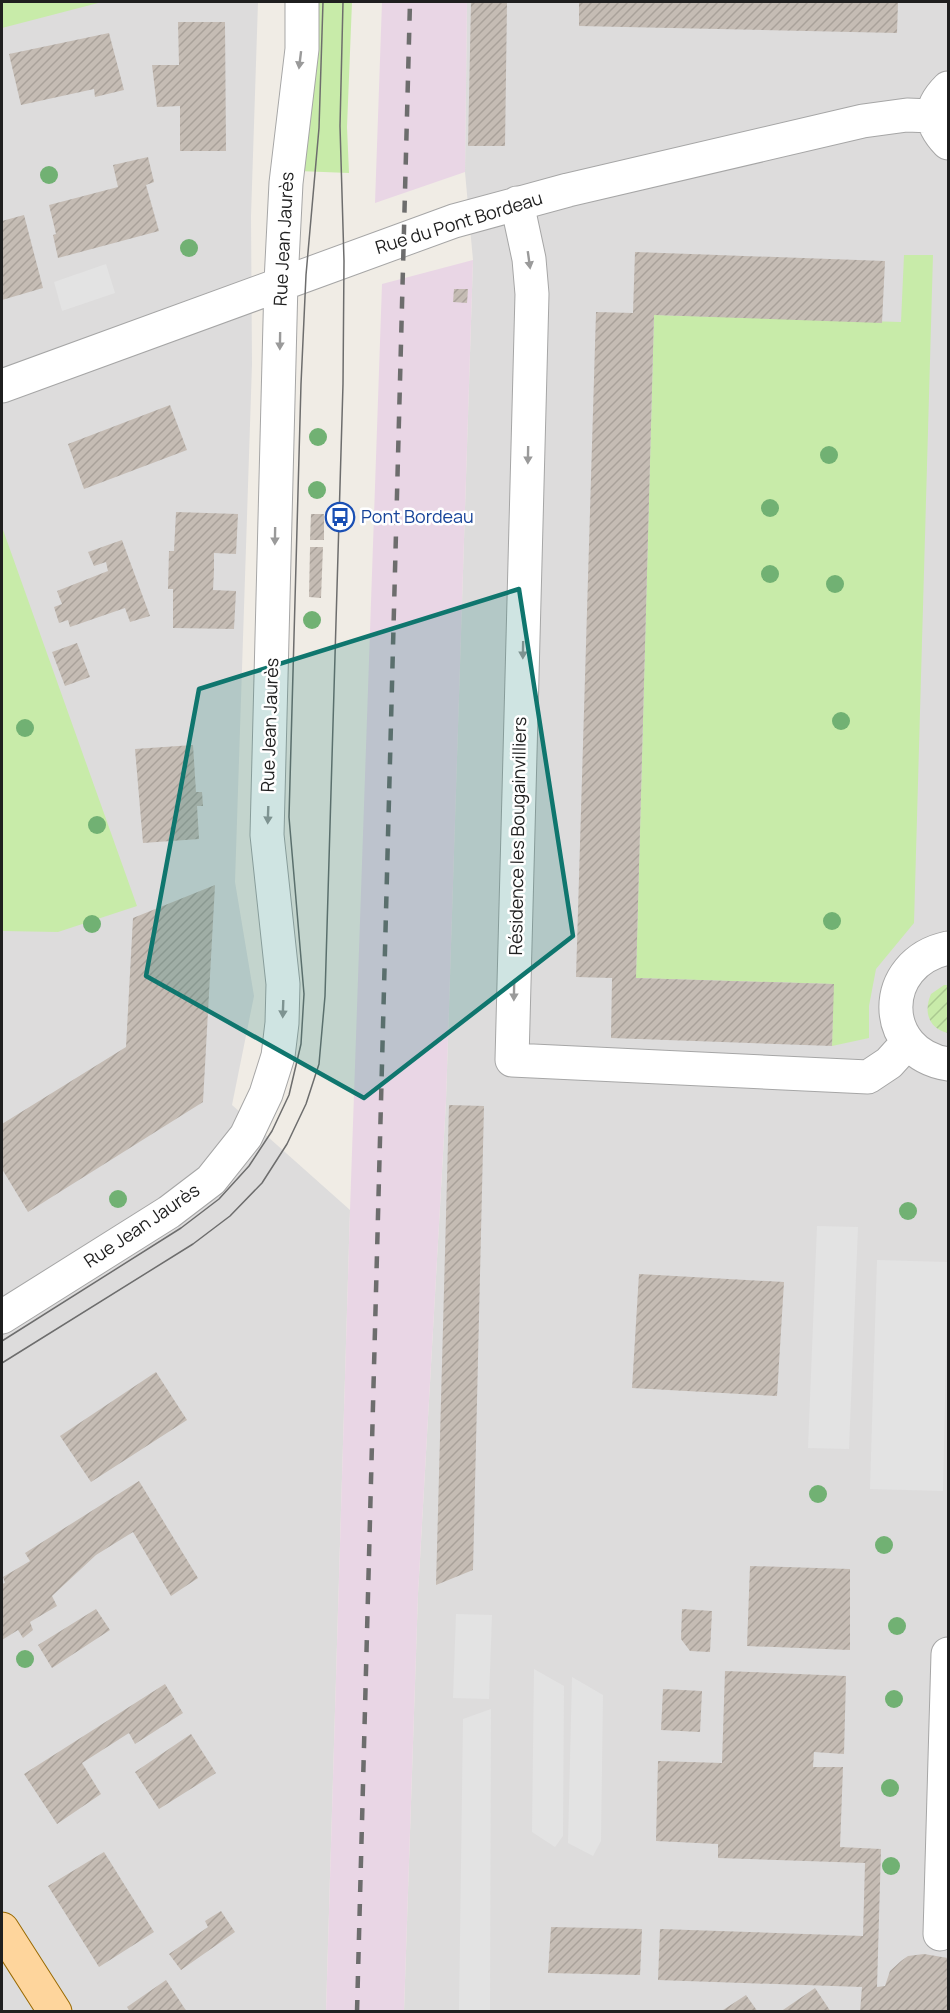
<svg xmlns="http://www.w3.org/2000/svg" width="950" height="2013" viewBox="0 0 950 2013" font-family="Manrope,sans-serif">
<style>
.residential{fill:#dddcdc}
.railway{fill:#e9d6e5}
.grass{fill:#c8eba9}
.garden{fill:url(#garden-furrows)}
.parking{fill:#e3e3e3}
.building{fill:url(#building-hatch)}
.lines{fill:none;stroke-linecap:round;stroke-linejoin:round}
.minor-casing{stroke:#a6a6a6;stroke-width:35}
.major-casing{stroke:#996900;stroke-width:35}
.minor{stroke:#fff;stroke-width:33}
.major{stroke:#fed59c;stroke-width:33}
.tram{stroke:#6d6d6d;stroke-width:1.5}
.rail{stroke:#6d6d6d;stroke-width:4.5;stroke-dasharray:12 12;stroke-linecap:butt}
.tree{fill:#71b173}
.oneway{fill:#9a9a9a}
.marked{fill:#0f766e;fill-opacity:0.2;stroke:#0f766e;stroke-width:4.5;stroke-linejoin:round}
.labels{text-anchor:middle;stroke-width:5;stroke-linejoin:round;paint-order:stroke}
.street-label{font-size:18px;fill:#1f1f1f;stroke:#fff}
.transit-label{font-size:18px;fill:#164399;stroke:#fff;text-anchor:start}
</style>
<defs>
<pattern id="garden-furrows" width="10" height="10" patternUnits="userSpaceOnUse" patternTransform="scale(1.5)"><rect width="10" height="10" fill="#c8eba9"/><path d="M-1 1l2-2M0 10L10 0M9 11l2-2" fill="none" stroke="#abc991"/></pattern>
<pattern id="building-hatch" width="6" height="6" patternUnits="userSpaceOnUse" patternTransform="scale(1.5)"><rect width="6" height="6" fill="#c5bcb4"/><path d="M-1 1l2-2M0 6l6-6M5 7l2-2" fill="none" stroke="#a9a19a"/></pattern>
</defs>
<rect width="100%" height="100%" fill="#f0ece5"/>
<path class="residential" d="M2,2H258L251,216L252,364L235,882L254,996L232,1105L350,1210L326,2011L2,2012Z
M467,2H948V2011L404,2012L418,1594L446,1101L473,260L465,172Z"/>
<path class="railway" d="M382,2H467L465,172L375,203Z
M473,260L446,1101L418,1594L404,2011L326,2012L350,1210L382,284Z"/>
<path class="grass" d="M2,2H102L2,28Z
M306,2H352L347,127L349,173L298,171Z
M904,255H933L914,923L876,969L869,1006V1038L832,1046L833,984L636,978L654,315L901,322Z
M2,527L137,906L58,932L2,931Z"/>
<path class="garden" d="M944,985H948V1033C929,1029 923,1012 931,994Z"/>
<path class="parking" d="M106,264L115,293L62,311L54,282Z
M817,1226L858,1227L849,1449L808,1448Z
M877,1260L948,1262L943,1491L870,1489Z
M456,1614L492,1615L489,1699L453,1698Z
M534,1669L564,1686L563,1836L555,1847L532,1832Z
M572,1677L603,1695L601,1841L593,1856L568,1843Z
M491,1709L490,2011H459L463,1719Z"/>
<path class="building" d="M471,2H507L505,146H468Z
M579,2H898L897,33L579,26Z
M178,22H225L226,151H180V106L157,107L152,65H179Z
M109,33L124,90L95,97L94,89L21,105L9,54Z
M148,157L154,182L146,185L159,231L58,258L53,235L56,234L49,205L118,187L113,165Z
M24,215L43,288L2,300V221Z
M635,252L885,261L882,323L654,315L636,978L834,984L832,1046L611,1038L612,978L576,977L596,312L633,313Z
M454,289H468L467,303L453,302Z
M170,405L187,450L84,489L68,444Z
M176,512L238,514L236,554L214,553V571L213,590L236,591L234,629L173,628V589H168L169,551H174Z
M311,514H324V540H310Z
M122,540L150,616L130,622L125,608L70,627L68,620L59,623L54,607L62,604L57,591L108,571L106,562L94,566L88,552Z
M310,547H323L321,598L309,597Z
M77,643L90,677L65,686L52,652Z
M193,745L196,792H202L203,806H197L199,839L143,843L135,749Z
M215,885L203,1102L28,1212L2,1169V1124L126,1047L133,918Z
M449,1105L484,1106L473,1570L436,1585Z
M639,1274L784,1282L777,1396L632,1388Z
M156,1372L187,1420L91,1482L60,1436Z
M139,1481L198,1578L171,1596L133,1532L96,1555L52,1596L57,1606L30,1622L33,1630L23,1638L18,1630L2,1640V1584L5,1583L3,1577L30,1561L25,1553Z
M750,1566L850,1569V1650L747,1646Z
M96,1609L110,1630L52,1668L38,1645Z
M682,1609L712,1611L710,1652L690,1651L681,1639Z
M725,1671L846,1676L844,1754L814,1752L813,1767H843L840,1847L881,1849L877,1987L885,1986L890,1971L901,1961L908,1956L924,1954L948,1958V2012H860L862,1987L658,1980L660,1929L863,1936L865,1863L718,1858V1844L656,1841L658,1761L722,1763Z
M165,1684L183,1713L135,1744L129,1733L82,1763L101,1794L57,1824L24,1774Z
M663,1689L702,1691L700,1732L661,1730Z
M191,1734L216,1773L159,1809L135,1772Z
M104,1852L154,1932L99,1967L48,1886Z
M221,1911L235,1932L181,1970L169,1954L208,1927L205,1921Z
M551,1927L642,1929L640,1975L548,1973Z
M166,1980L187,2012H130L127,2007Z
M815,1988L831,2012H780Z
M746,1995L758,2012H720Z"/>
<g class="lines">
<g class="minor-casing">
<path id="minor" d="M948,88C928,108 929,123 948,143
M517,203L529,259L532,294L512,1060L868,1077L889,1063L908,1042
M2,386L454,221L568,190L863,121L907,115L932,116
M948,948C878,963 879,1053 948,1064
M2,1317L169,1212L211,1180L246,1136L266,1094L278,1056L282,1023L283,984L267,835L281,282L286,183L302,49V2
M940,1934L948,1654"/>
</g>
<g class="major-casing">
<path id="major" d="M2,1929L55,2012"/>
</g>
<use href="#minor" class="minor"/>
<use href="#major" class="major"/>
<path class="tram" d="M2,1341L181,1228L219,1199L249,1166L272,1131L289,1095L301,1044L304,994L289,817L301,384L306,275L319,128L323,2
M2,1363L193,1244L230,1216L262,1183L287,1144L306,1104L319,1064L325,996L343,384L344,261L340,126L343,2"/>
<path class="rail" d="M357,2012L410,2"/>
</g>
<g class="tree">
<circle cx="49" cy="175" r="9"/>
<circle cx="189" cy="248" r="9"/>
<circle cx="318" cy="437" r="9"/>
<circle cx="829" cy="455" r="9"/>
<circle cx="317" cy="490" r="9"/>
<circle cx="770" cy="508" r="9"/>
<circle cx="770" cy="574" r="9"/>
<circle cx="835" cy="584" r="9"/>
<circle cx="312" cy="620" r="9"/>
<circle cx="841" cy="721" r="9"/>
<circle cx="25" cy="728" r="9"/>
<circle cx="97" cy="825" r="9"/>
<circle cx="832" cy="921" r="9"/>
<circle cx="92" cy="924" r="9"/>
<circle cx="118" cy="1199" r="9"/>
<circle cx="908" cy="1211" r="9"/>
<circle cx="818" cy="1494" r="9"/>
<circle cx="884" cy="1545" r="9"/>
<circle cx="897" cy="1626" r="9"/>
<circle cx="25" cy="1659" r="9"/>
<circle cx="894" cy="1699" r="9"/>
<circle cx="890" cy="1788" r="9"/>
<circle cx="891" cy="1866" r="9"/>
</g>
<defs><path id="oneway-solid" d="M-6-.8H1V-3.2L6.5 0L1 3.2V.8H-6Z" transform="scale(1.5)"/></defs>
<g class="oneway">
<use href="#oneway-solid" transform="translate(300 60) rotate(97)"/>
<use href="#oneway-solid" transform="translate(529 260) rotate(82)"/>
<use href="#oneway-solid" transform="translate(280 341) rotate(91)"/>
<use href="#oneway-solid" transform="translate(528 455) rotate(91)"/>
<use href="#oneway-solid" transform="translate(275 536) rotate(91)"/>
<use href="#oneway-solid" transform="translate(523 650) rotate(91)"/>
<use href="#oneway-solid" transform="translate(268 815) rotate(92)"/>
<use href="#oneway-solid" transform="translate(514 992) rotate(91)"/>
<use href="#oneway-solid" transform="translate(283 1009) rotate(92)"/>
</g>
<path class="marked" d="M519,589L573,936L364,1098L146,976L199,689Z"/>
<defs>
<g id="bus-ring" transform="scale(1.5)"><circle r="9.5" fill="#fff" stroke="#1a4fb4" stroke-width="1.5"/><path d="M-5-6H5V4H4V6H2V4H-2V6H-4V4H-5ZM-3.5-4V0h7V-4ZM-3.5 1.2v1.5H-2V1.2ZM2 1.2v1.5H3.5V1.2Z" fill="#1a4fb4"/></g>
</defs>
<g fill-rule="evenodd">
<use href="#bus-ring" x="340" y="517"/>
</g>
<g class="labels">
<g class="street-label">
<text transform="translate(459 223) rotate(-17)" y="6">Rue du Pont Bordeau</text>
<text transform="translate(284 239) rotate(-87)" y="6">Rue Jean Jaurès</text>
<text transform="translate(270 725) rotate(-88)" y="6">Rue Jean Jaurès</text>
<text transform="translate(518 836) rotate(-89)" y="6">Résidence les Bougainvilliers</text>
<text transform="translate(142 1226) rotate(-34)" y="6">Rue Jean Jaurès</text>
</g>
<g class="transit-label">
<text x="361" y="523">Pont Bordeau</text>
</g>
</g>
<rect width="950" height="2013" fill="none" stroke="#1f1f1f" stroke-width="6"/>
</svg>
